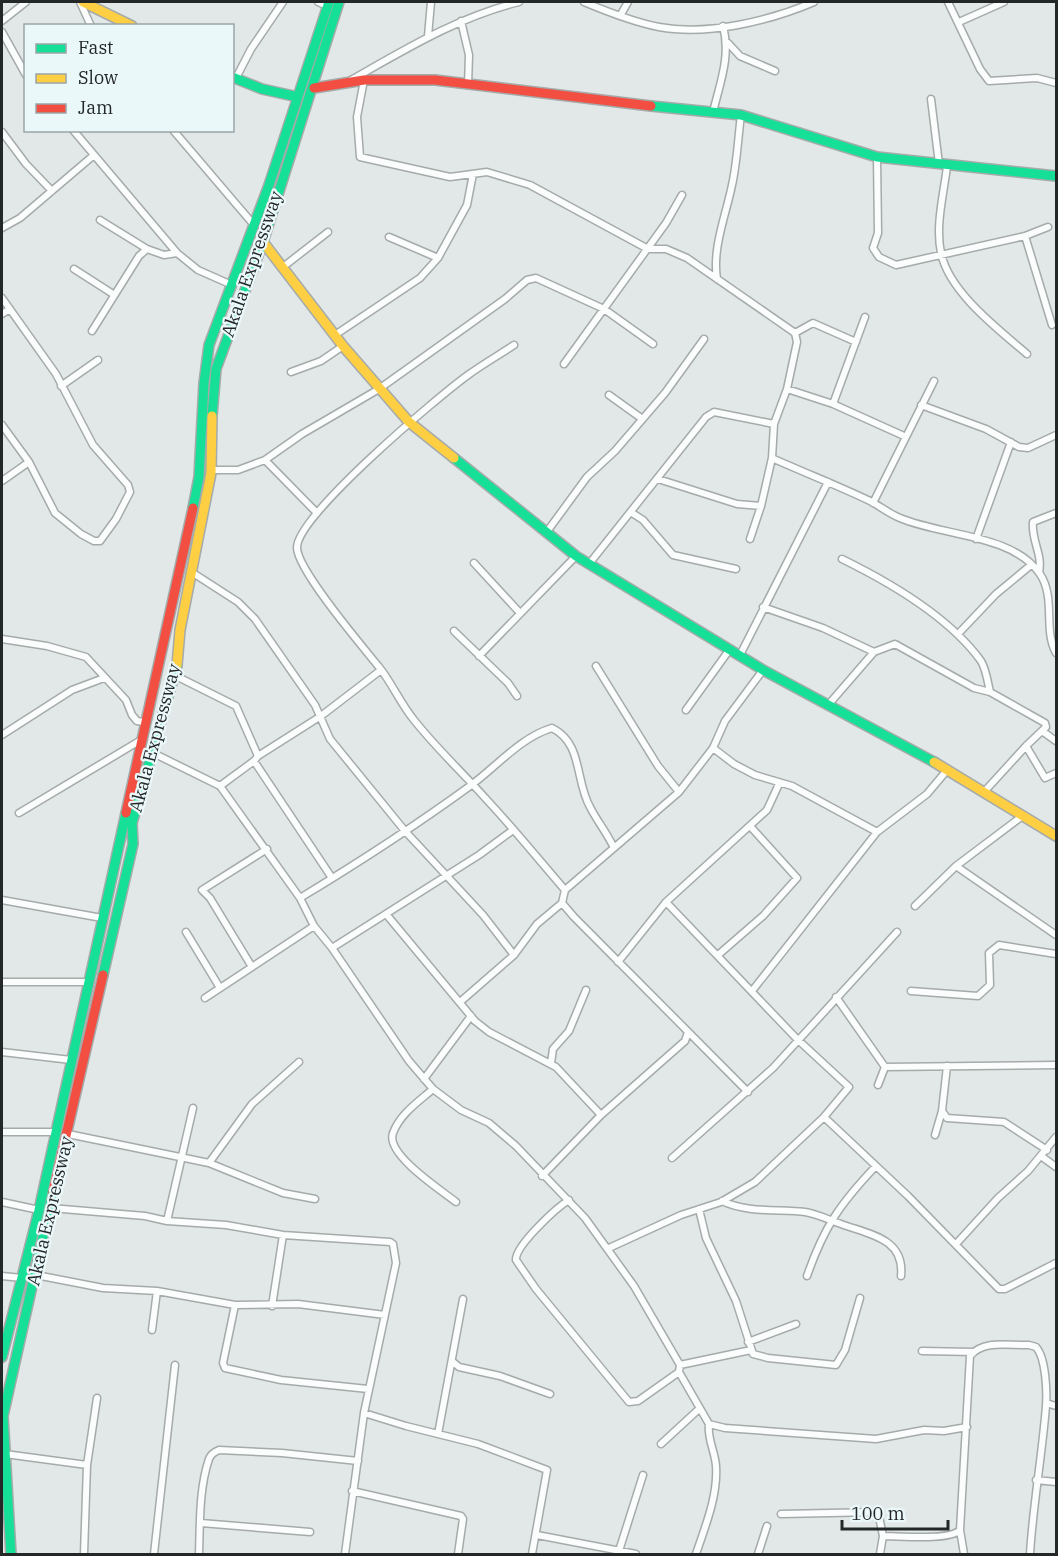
<svg xmlns="http://www.w3.org/2000/svg" width="1058" height="1556" viewBox="0 0 1058 1556" font-family="'IBM Plex Serif',serif">
<style>
.lines{fill:none;stroke-linecap:round;stroke-linejoin:round}
.street-casing{stroke:#a5aaaa;stroke-width:9}
.fast-casing{stroke:#a5aaaa;stroke-width:12}
.slow-casing{stroke:#a5aaaa;stroke-width:12}
.jam-casing{stroke:#a5aaaa;stroke-width:12}
.street{stroke:#fbfcfc;stroke-width:6}
.fast{stroke:#16e098;stroke-width:9}
.slow{stroke:#ffcf43;stroke-width:9}
.jam{stroke:#f24e42;stroke-width:9}
.labels{text-anchor:middle;stroke-width:4.5;stroke-linejoin:round;paint-order:stroke}
.street-label{font-size:18px;fill:#232728;stroke:#ebf8fa}
</style>
<rect width="100%" height="100%" fill="#e2e8e8"/>
<g class="lines">
<g class="street-casing">
<path id="street" d="M80,2L91,26
M318,2L327,6
M584,2C608,12 633,22 659,27C708,36 769,21 814,2
M948,2L980,69L989,81L1037,78L1056,83
M620,16L628,2
M2,21L26,2
M461,21L469,55L468,85
M959,22L1004,2
M2,32L26,75
M428,36L431,2
M728,43L740,56L775,71
M236,78L251,49L283,2
M351,80C406,49 458,17 519,2
M364,80L357,117L360,157L450,177L487,172L530,185L648,249H666L687,258L795,333L797,342L787,389L774,424L772,458L761,506L737,504L658,479
M931,99L939,164
M713,112C720,83 731,56 723,26
M73,130L177,253L198,270L232,285
M173,130L254,225
M2,132L26,164L52,191
M877,157L878,233L873,248L879,257L896,265L1025,236L1048,227
M947,166C944,193 935,225 941,253C949,292 998,329 1027,354
M100,220L147,249
M2,228L20,218L94,155
M1025,236L1052,325
M389,237L438,258L467,205L473,174
M283,267L328,232
M74,269L113,294
M717,279C712,248 726,215 732,185C737,163 738,138 741,115
M2,298L56,374L93,445L128,485L130,492L116,519L100,541H94L81,534L55,513L29,462L2,425
M2,314L10,309
M92,331L139,256L147,249L164,255L177,253
M795,333L813,323L856,342
M335,335L420,278L438,258
M514,345C499,355 483,364 468,375C439,396 296,516 297,548C298,571 362,646 379,667C392,683 400,703 414,720C437,749 463,773 487,800C514,829 539,860 565,890L679,792L713,748L725,721L763,670
M564,364L666,223L682,195
M291,372L321,361L343,346
M61,386L98,360
M787,389L833,404L904,436
M609,395L641,418
M833,404L865,317
M921,405L986,429L1019,447L1028,448L1056,435
M772,458C805,473 839,486 872,502C881,507 890,514 900,518C942,536 1013,534 1040,574C1056,598 1043,630 1056,653
M211,470H238L265,460
M2,481L29,462
M873,503L934,381
M317,513L265,460L302,434L379,389L505,299L527,280L536,278L604,309L653,344
M632,513L643,520L673,555L736,569
M546,533L587,477L615,451L665,393L704,339
M750,539L761,506
M976,539L1011,442
M842,559C889,582 950,618 981,661C986,669 988,683 990,692
M474,563L520,613
M589,564L706,417L714,412L774,424
M1039,572C1043,555 1031,540 1033,522L1056,513
M193,573L238,602L255,619L315,705L330,739L405,831L483,915L514,955
M763,607L823,628L874,652
M454,631L508,683L517,696
M958,634L996,594L1031,565
M2,639L47,646L86,657L126,700L132,715L137,721L144,722
M740,655L828,482
M479,656L576,556
M596,666L658,766L679,792
M381,670L321,716L258,756L254,761L220,786L300,898L314,926L332,948L409,1061L433,1089L461,1110L489,1123L516,1146L585,1218L634,1286L680,1365L679,1372L709,1424L725,1428L876,1439L924,1430L944,1431L967,1427
M174,675L236,706L258,756
M829,704L874,652L895,644L974,688L990,692L1045,723L1046,727L1026,746L1045,778L1056,773
M686,710L730,649
M1042,731L1056,741
M2,735L72,690L104,678
M713,748L734,764L755,775L792,786L877,832
M153,753L220,786
M254,761L332,878
M984,792L1026,746
M19,813L141,740
M956,866L1056,935
M565,890L562,903L574,917L748,1092
M300,898C358,863 415,826 470,786C496,767 521,737 552,728C583,743 575,781 590,807C597,821 607,833 614,848
M2,900L102,918
M915,906L956,866L1021,817
M386,914L475,1021L489,1032L556,1067L601,1115
M186,932L220,988
M332,948L479,855L513,830
M718,955L763,916L797,878L750,826
M618,962L666,902L767,810L779,784
M252,967L210,898L202,890L267,849
M2,982H88
M752,991L877,832L927,794L948,769
M911,991L978,996L990,985L989,953L999,945L1056,954
M836,997L885,1067
M205,998L314,926
M460,1002L514,955L537,924L562,903
M2,1052L71,1060
M551,1063L553,1049L569,1031L586,990
M947,1066L942,1111L947,1118L1004,1122L1047,1150
M885,1067L1056,1065
M424,1079L471,1016
M878,1085L885,1067
M433,1089C418,1102 400,1114 393,1133C385,1154 441,1190 456,1202
M824,1117L908,1196L999,1289H1005L1056,1263
M2,1132H55
M68,1134L209,1163L283,1193L315,1199
M935,1135L942,1111
M1041,1156L1056,1167
M672,1158L773,1068L897,932
M209,1163L252,1104L299,1062
M542,1176L601,1115L685,1041L688,1032
M569,1200C556,1208 515,1246 516,1260L536,1289L629,1402L638,1401L679,1372
M722,1201C747,1213 779,1209 805,1212C818,1214 829,1220 841,1224C868,1234 905,1238 901,1276
M2,1202L39,1210
M51,1208L145,1216L167,1221L226,1225L283,1235L390,1242L393,1244L396,1263L364,1413L345,1554
M699,1209L706,1238L736,1301L753,1354L768,1358L836,1365L845,1350L860,1298
M167,1221L193,1108
M956,1244L998,1198L1028,1171L1056,1137
M609,1248L681,1215L721,1202L755,1182L824,1117L849,1087L797,1039L666,902
M36,1275L103,1288L157,1291L235,1305L298,1304L385,1315
M2,1276L22,1278
M807,1276C824,1227 840,1204 875,1167
M235,1305L223,1363L225,1368L281,1380L368,1389
M272,1306L283,1235
M152,1330L157,1291
M748,1342L796,1324
M922,1351L974,1352
M453,1362L459,1367L500,1376L550,1394
M680,1365L751,1350
M1046,1403L1056,1406
M364,1413L406,1426L478,1444L547,1470L532,1554
M438,1434L463,1299
M661,1444L699,1409
M5,1454L87,1465
M1036,1480L1056,1482
M352,1491L461,1516L463,1519L458,1554
M781,1514L878,1512L883,1536L880,1554
M201,1523L310,1532
M960,1530L964,1554
M537,1535L636,1554
M883,1536C900,1536 949,1541 960,1530L970,1356C984,1339 1010,1346 1029,1345L1036,1347C1046,1358 1047,1392 1046,1406C1042,1456 1033,1505 1030,1554
M84,1554L87,1465L97,1398
M154,1554L175,1365
M199,1554C200,1524 199,1488 209,1459C211,1454 214,1452 219,1450L282,1453L358,1461
M618,1554L643,1475
M696,1554C705,1527 718,1496 716,1466C715,1451 707,1439 709,1424
M758,1554L767,1526"/>
</g>
<g class="fast-casing">
<path id="fast" d="M232,77L262,89L298,97
M651,106L741,115L877,157L1056,176
M212,416L216,369L263,242L339,2
M454,458L576,556L763,670L934,762
M193,508L199,477L204,383L209,345L269,185L329,2
M103,975L133,844L132,823L177,665
M2,1357L39,1210L126,813
M11,1554L3,1416L53,1192"/>
</g>
<g class="slow-casing">
<path id="slow" d="M83,2L132,26
M263,242L343,346L409,422L454,458
M177,665L180,630L211,473L212,416
M934,762L1056,836"/>
</g>
<g class="jam-casing">
<path id="jam" d="M314,88L364,80H435L651,106
M126,813L193,508
M53,1192L103,975"/>
</g>
<use href="#street" class="street"/>
<use href="#fast" class="fast"/>
<use href="#slow" class="slow"/>
<use href="#jam" class="jam"/>
</g>
<g class="labels">
<g class="street-label">
<text transform="translate(252 264) rotate(-71)" y="6">Akala Expressway</text>
<text transform="translate(155 738) rotate(-75)" y="6">Akala Expressway</text>
<text transform="translate(50 1211) rotate(-77)" y="6">Akala Expressway</text>
</g>
</g>
<rect width="1058" height="1556" fill="none" stroke="#232728" stroke-width="6"/>
<rect x="24" y="24" width="210" height="108" fill="#ebf8fa" stroke="#9ba4a6" stroke-width="1.5"/>
<rect x="36" y="44" width="30" height="9" fill="#16e098" stroke="#9ba4a6" stroke-width="1.5"/>
<text x="78" y="54" font-size="18" fill="#232728">Fast</text>
<rect x="36" y="74" width="30" height="9" fill="#ffcf43" stroke="#9ba4a6" stroke-width="1.5"/>
<text x="78" y="84" font-size="18" fill="#232728">Slow</text>
<rect x="36" y="104" width="30" height="9" fill="#f24e42" stroke="#9ba4a6" stroke-width="1.5"/>
<text x="78" y="114" font-size="18" fill="#232728">Jam</text>
<path d="M842 1520v9h106v-9" fill="none" stroke="#232728" stroke-width="3"/>
<text x="851" y="1520" font-size="18" fill="#232728" stroke="#ebf8fa" stroke-width="4.5" paint-order="stroke">100 m</text>
</svg>
